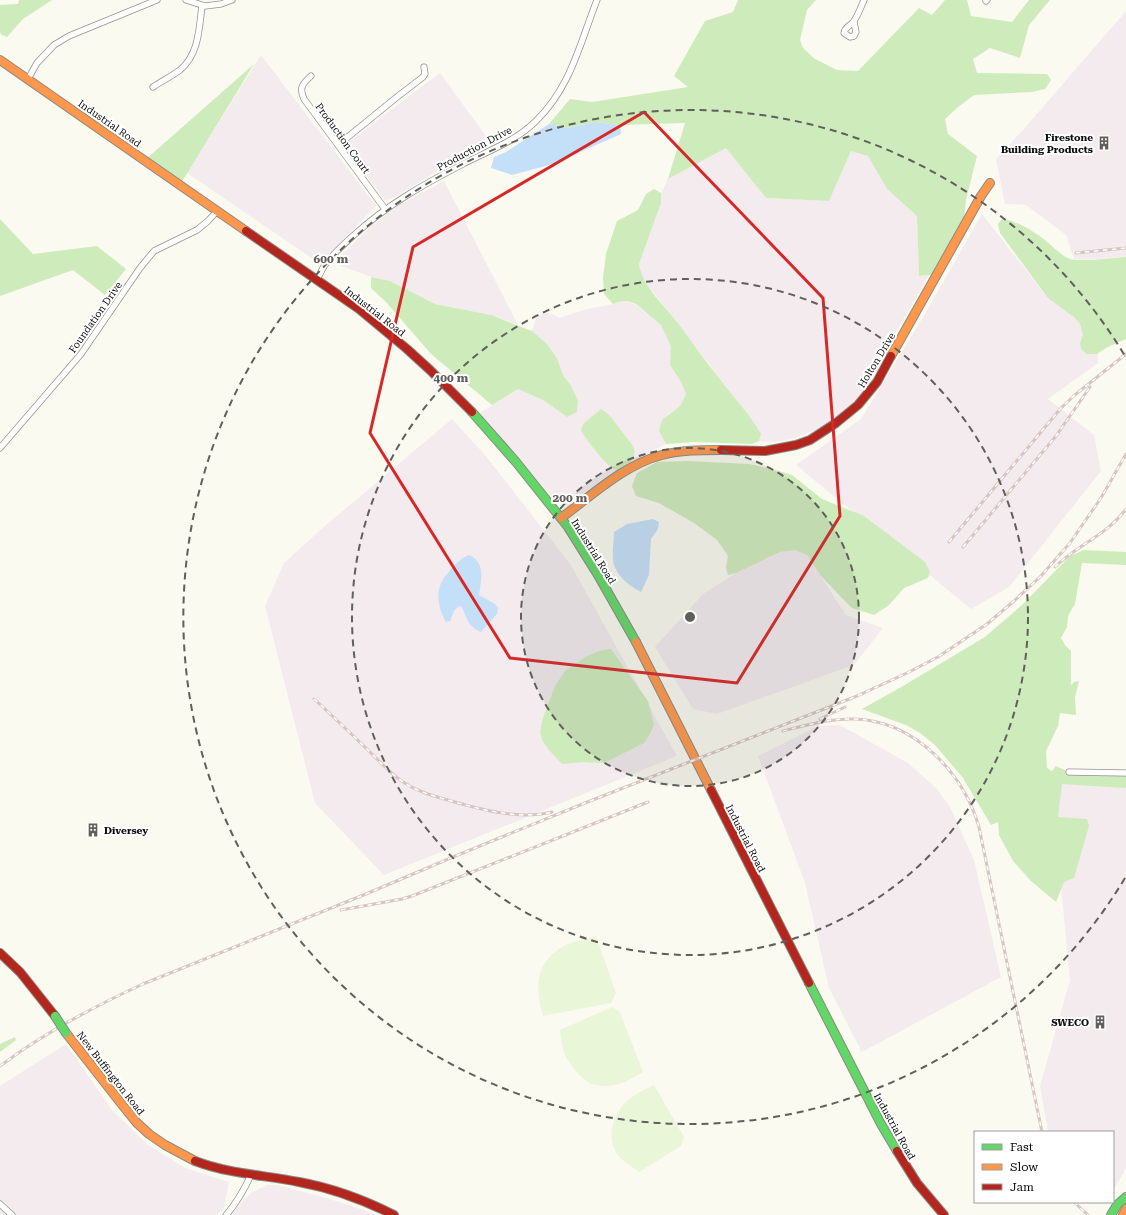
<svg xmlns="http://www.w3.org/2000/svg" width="1126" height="1215" viewBox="0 0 1126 1215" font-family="'Roboto Serif',serif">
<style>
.industrial{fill:#f3ebee}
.forest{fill:#ceebbb}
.pitch{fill:#eaf6d8}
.water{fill:#c4dff8}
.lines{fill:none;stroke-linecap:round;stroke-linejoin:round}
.street-casing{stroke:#94938f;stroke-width:7}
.fast-casing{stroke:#8a8a85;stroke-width:10}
.slow-casing{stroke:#8a8a85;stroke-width:10}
.jam-casing{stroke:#8a8a85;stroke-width:10}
.street{stroke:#fefefd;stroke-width:5.5}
.fast{stroke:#63d668;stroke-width:8}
.slow{stroke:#ff974d;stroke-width:8}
.jam{stroke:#b3261e;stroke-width:8}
.rail-casing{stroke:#d8c5c2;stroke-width:3}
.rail{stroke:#fff;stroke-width:1.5;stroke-dasharray:4.5;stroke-linecap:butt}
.fast-bridge-casing{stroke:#8a8a85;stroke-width:10;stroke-linecap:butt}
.fast-bridge{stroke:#63d668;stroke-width:8}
.marked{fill:none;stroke:#d62828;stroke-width:3;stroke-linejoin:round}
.ring{fill:none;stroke:#605f5c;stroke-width:2;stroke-dasharray:7 5}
.labels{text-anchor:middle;stroke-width:4;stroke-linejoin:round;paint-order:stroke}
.street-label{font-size:10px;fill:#0c0c0c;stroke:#fff}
.poi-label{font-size:10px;font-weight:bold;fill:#0c0c0c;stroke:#fff;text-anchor:end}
.centre{fill:#605f5c;stroke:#fff;stroke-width:2}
.ring-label{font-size:12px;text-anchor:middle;font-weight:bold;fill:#605f5c;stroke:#fff;stroke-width:4;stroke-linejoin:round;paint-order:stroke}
</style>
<rect width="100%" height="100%" fill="#fbfaf0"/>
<path class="industrial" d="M1126,11V257L1083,260L1074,259L1066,235L1026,205L1005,204L996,159L1023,130Z
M261,55L376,206L321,262L313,259L187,173Z
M440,73L491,143L437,171L392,199L385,200L345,148L346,144Z
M726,148L766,198L829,201L851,151L868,156L887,189L917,216L919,276L929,275L860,394L844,413L824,426L796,438L774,442L759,441L761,434L677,322L646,284L640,272L639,264L661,203V193L668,179Z
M444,181L518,325L491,315L435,304L390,281L371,277L334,263L370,227L399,205Z
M982,214L1048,298L1097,331L1098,363L1048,399L1094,435L1101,471L1009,587L971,609L796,465L861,419L922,319Z
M628,301L636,305L661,325L672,346L670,365L681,382L686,394L680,406L669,414L659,431L666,444L638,458L570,502L562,505L553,498L480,413L518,389L543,400L567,417L571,386L563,375L557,358L547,344L532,331L536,318L545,312L552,314L559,318L583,310L613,304L618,302Z
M452,419L485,455L571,565L677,756L384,875L315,803L265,606L284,563L326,525Z
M795,550L807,555L846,615L883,628L854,665L717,714L693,709L655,647L703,594L736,573L780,552Z
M840,725L908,763L935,787L949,805L974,860L1001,977L862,1052L829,988L805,883L758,756L818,726Z
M1051,781L1126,782V1168L1113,1191V1132H1048L1040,1086L1070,980Z
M66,1044L112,1110L148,1145L185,1168L229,1182L224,1208L217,1215H0V1086Z
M267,1185H277L330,1199L369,1212L376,1215H230L251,1193Z"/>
<path class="forest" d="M19,0H52L23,19L7,37L2,35L0,33V5L18,4Z
M738,0H816L807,10L800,40L803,48L815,59L837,70L858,71L919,8L932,15L945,0H967L971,16L1012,22L1029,0H1050L1029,25L1020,58L990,48L973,59L977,73L1047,74L1051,80L1045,89L1032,92L974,95L958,107L945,119L948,134L977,156L966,200L963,228L938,274L919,276L917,216L887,189L868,156L851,151L829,201L766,198L726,148L668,179L685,123L620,125L595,122L567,128L549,124L570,99L592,102L688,87L674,76L705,21L733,12Z
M254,64L180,185L145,160Z
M654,189L661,193V203L639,264C642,286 664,305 677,322C691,340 704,360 719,378C733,397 750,414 761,434L759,441L752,444L694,442L666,444L659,431L662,420L680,406L686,394L681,382L670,365L671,346L661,325L636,304L628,301L618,302L613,304L604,294L603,278L606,254L617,221L638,210L646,194Z
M0,219L33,254L97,246L126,269L105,295L73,270L0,296Z
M1002,219C1015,220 1035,232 1046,241C1054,247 1061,256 1070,259C1081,262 1114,258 1126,257V339L1106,348L1097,354H1087L1081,349L1080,343L1083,335L1080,324L1075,318L1048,298L1000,233L998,224Z
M371,277L390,281L435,304L491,315L532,331L547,344L557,358L563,375L571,386L578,401L577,412L567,417L543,400L518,389L492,405L431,354L386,302L371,288Z
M601,409C610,414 614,421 620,429C623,433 633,445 634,449C637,458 626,471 617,470C608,469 585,438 581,430L583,424Z
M688,461L749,464L776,470L792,475L822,499L864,516L925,562L930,572L928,578L904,588L889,605L874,615L852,608L841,597L821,576L807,555L795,550L780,552L736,573L728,575L726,568L728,556L717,540L694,523L659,503L636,496L632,486L637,473L657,462Z
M1084,550L1126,552V565L1082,563L1075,604L1068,616L1067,627L1061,638L1065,645L1071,651V685L1074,682L1079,681L1075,697L1076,715L1060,713L1058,726L1046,751L1047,768L1052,771L1056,766L1069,772L1126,773V787L1125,788L1062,784L1058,817L1087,819L1089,826L1074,878L1064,882L1056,902L1031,881L1013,861L999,835L998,822L991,825L963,778L935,745L920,733L906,725L862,709L903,686L985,637L1021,606L1070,556Z
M611,649L648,701L654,725L650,734L644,743L604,763L584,762L562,764L549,750L542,740L540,732L543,718L555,686L565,671L585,657L602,650Z
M15,1037L16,1040L0,1052V1044Z"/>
<path class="pitch" d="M596,936L616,993L611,1003L543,1016C535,987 534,963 564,946C573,941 586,939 596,936Z
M612,1007L620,1012L643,1072C634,1077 625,1083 615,1085C608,1087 598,1086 591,1084C583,1080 570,1065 566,1057C562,1048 561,1039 560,1030Z
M654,1085L684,1137L681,1146L639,1172C632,1167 622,1161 617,1154C605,1136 614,1109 632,1097C639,1092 646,1089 654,1085Z"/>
<path class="water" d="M595,122L620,125L621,134L553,164L512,175L491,168L494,157L506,152L549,124L567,128Z
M653,519L659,522L658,529L651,539L649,575L641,592C629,586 615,575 613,560C612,552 614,541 614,532L627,524Z
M469,555C486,562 481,580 479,595L495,604L498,608L497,614L481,632C468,626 467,619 462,607L459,606L454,611L450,621L446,622C440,612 436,597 440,586C442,579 448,573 452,568C458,562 461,558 469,555Z"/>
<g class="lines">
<g class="street-casing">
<path id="street" d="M186,0L205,6L221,4L232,0
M986,1L987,0
M854,22L856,32L854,36L850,37L844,33C845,26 851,26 854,21C858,15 861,7 864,0
M311,76C302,84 299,88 304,99L385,209
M28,79L37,63L54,45L69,36L157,0
M153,87C162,81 172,76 180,70C199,54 199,29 202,6
M338,145L397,97L423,77L425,74L424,67
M317,279C319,276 321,272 323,268C329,257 344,244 354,235C387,205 424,184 463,164C488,151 516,141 536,121C571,87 580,43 597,0
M0,448L81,354L140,268L154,251L197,230L208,221L217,211
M1069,772L1126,773
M0,1204L12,1215
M226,1215C237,1203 244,1190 251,1175"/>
</g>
<g class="fast-casing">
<path id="fast" d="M472,412L516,462L568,527L598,575L636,642
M809,983L881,1124L897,1151
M1111,1215L1117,1205L1126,1197"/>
</g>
<g class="slow-casing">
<path id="slow" d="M0,60L246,231
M891,356L981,196L990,183
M561,518C591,496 625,464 662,455C681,450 701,450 721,450
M636,642L711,790
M66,1033L120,1102L136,1122L149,1134L165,1145L195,1161
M1123,1215L1126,1209"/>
</g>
<g class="jam-casing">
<path id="jam" d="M246,231L359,309L407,349L430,370L472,412
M721,450L765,451L796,445L810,440L836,423L858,405L877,382L891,356
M711,790L809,983
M0,953L20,972L55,1016
M897,1151L917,1183L944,1215
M195,1161C229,1174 264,1175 299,1182C332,1188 364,1200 394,1215"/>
</g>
<use href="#street" class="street"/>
<use href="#fast" class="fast"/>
<use href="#slow" class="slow"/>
<use href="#jam" class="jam"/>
<g class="rail-casing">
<path id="rail" d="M1076,253L1126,248
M949,542L1061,408L1076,394L1126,354
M963,547L1056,436L1090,387
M1055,567C1077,545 1107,535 1126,509
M314,699C333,716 351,734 369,751C380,762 390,773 403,782C418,792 434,796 451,801C483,810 519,820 552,812
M820,719L845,707
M783,731C807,725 830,718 855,719C914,721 963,772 979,827L1042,1132
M341,910L402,899L412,896L648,802
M0,1066C44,1033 93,1007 143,984L366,894L453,857L585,803L857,696L907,673L938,657L987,624L1014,601L1040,577L1070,543L1085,521L1101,498L1126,454
M1074,1202L1088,1215"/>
</g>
<use href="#rail" class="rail"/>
<g class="fast-bridge-casing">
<path id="fast-bridge" d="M55,1016L66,1033"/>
</g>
<use href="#fast-bridge" class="fast-bridge"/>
</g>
<path class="marked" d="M644,112L823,298L840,516L737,683L510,658L370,433L413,247Z"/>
<circle cx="690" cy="617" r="169" fill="#605f5c" fill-opacity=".12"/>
<g class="ring">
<circle cx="690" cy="617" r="169"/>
<circle cx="690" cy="617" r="338"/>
<path d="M1125 878A507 507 0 1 1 1125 356"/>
</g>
<defs>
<g id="building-bare" transform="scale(1.08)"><path d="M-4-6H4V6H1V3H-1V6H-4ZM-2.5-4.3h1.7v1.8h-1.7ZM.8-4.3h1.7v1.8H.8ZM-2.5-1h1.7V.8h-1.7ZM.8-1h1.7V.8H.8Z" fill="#605f5c" stroke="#fff" stroke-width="2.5" paint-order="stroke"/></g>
</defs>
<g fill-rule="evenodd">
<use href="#building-bare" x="1104" y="143"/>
<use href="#building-bare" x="93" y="830"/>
<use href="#building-bare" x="1100" y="1022"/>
</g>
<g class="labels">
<g class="street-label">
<text transform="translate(110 123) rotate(35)" y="4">Industrial Road</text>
<text transform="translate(343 138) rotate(54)" y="4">Production Court</text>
<text transform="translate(474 148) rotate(-28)" y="4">Production Drive</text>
<text transform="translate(375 311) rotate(38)" y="4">Industrial Road</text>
<text transform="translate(95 317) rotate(-55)" y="4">Foundation Drive</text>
<text transform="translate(876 360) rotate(-59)" y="4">Holton Drive</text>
<text transform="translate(594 551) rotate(58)" y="4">Industrial Road</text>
<text transform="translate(746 838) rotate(63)" y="4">Industrial Road</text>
<text transform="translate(111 1073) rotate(52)" y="4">New Buffington Road</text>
<text transform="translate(895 1126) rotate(61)" y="4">Industrial Road</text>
</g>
<g class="poi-label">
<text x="1093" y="141">Firestone<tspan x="1093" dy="12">Building Products</tspan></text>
<text x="104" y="834" text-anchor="start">Diversey</text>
<text x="1089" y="1026">SWECO</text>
</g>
</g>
<circle cx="690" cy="617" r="6" class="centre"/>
<g class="ring-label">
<text x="331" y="263">600 m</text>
<text x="451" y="382">400 m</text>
<text x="570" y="502">200 m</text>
</g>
<rect x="974" y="1131" width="140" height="72" fill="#ffffff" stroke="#9e9e9e"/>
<rect x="982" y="1144" width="20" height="6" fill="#63d668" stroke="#9e9e9e"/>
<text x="1010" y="1151" font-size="12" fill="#0c0c0c">Fast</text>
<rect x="982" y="1164" width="20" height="6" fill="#ff974d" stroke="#9e9e9e"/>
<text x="1010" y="1171" font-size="12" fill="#0c0c0c">Slow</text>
<rect x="982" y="1184" width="20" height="6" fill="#b3261e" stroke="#9e9e9e"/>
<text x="1010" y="1191" font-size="12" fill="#0c0c0c">Jam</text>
</svg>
